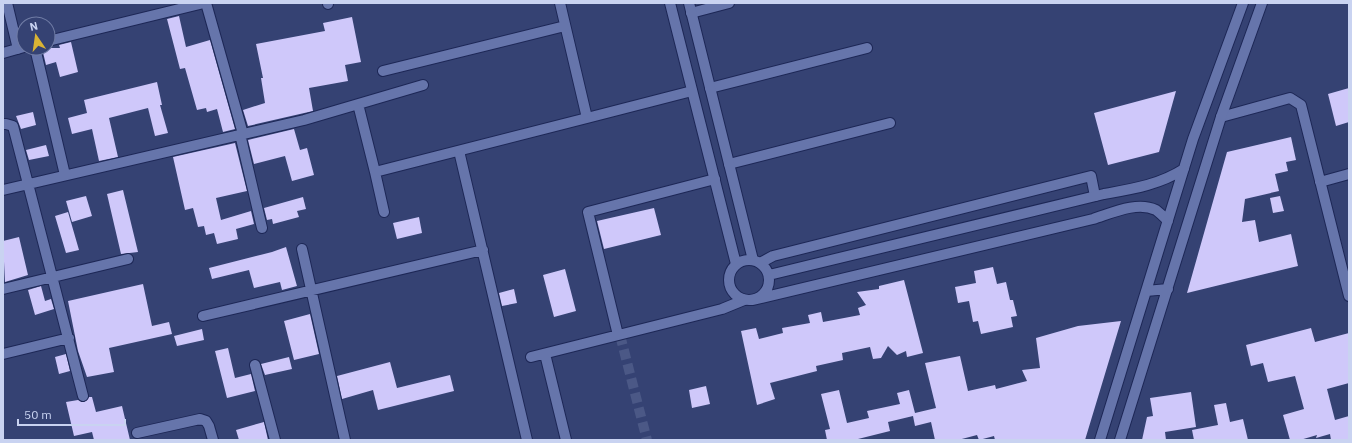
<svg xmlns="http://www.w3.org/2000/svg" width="1352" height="443" viewBox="0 0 1352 443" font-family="'IBM Plex Sans',sans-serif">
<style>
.building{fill:#cfc8fa}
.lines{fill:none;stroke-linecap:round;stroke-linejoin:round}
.street-tunnel{stroke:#4b5886;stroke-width:10;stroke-dasharray:10 5;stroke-linecap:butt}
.street-casing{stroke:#1d2756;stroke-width:12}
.secondary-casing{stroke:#1d2756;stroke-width:12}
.street{stroke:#6675ab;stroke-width:10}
.secondary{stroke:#6675ab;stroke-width:10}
</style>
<rect width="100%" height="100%" fill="#354273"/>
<path class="building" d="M179,16L186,47L210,40L235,129L223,132L217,109L207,112L206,108L197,110L185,68L180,69L167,19Z
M352,17L361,62L345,65L348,81L309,88L313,111L248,126L243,110L265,103L261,78H263L256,44L325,31L323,23Z
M71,42L78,72L60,77L56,62L46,65L42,48H60L59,45Z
M157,82L162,105H160L168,133L155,136L148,108L109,118L118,157L99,161L92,129L72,134L68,118L87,113L84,100Z
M1349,88V122L1336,126L1328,94Z
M1176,91L1159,152L1108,165L1094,113Z
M33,112L36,125L21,129L16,116Z
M294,129L300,150L307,148L314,175L292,181L285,156L254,164L248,140Z
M1291,137L1296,160L1286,162L1288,171L1275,174L1279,191L1245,199L1242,222L1255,220L1259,242L1291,234L1298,266L1187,293L1227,152Z
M235,143L247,191L216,198L221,220L251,211L254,224L236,229L238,239L217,244L214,233L206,235L204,226L198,227L193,208L185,210L173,157Z
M46,145L49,156L29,160L26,150Z
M123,190L138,252L121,254L107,194Z
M86,196L92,216L72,222L66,201Z
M1280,196L1284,211L1273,213L1270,198Z
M303,197L306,209L297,211L299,217L273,224L272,219L267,220L264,208Z
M654,208L661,235L604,249L597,221Z
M68,212L79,250L66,253L55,216Z
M419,217L422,233L397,239L393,223Z
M19,237L28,275L5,282L3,241Z
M286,247L297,286L282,290L280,282L254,288L249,270L212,279L209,268L272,252Z
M993,267L997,284L1006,282L1010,300H1013L1017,316L1011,317L1013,327L981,334L978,321L973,322L969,301L958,303L955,287L976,283L974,271Z
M565,269L576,311L554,317L543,275Z
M904,280L923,353L907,357L906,351L897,355L888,346L881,358L873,359L870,347L842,353L843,360L816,366L817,371L770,383L775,399L757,405L741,331L756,328L759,339L783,333L782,328L810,323L808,315L821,312L823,322L860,315L858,308L866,305L857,292L879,289V286Z
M143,284L152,326L169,322L172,334L109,348L114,372L87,377L78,351L68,301Z
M41,286L45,301L51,299L54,309L35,315L28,290Z
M514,289L517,303L502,306L499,293Z
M310,314L319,354L294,360L284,321Z
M1121,321L1085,440H995L994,436L979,440L977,435L958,440H935L931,422L915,426L913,416L888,422L890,431L854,440H827L825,430L830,429L821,394L839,390L847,423L869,418L867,411L900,404L897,393L909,390L915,413L936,408L925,363L960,356L968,391L995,385L996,389L1027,381L1022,370L1040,368L1036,338L1078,326Z
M1311,328L1315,342L1349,333V383L1327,389L1335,420L1349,416V440H1331L1330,434L1316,438L1317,435L1300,440H1290L1283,415L1304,409L1295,376L1268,382L1263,363L1251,366L1246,345Z
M202,329L204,340L177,346L174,336Z
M228,348L235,378L251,374L255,391L227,398L215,351Z
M66,354L70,371L59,374L55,357Z
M289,357L292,369L265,375L261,364Z
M390,362L397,388L450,375L454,391L378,410L373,390L342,399L337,376Z
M706,386L710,404L692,408L689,390Z
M1191,392L1196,427L1165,432L1166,440H1142L1147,417L1153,416L1150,398Z
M89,397H92L96,412L122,406L130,440H94L92,432L74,436L66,402L78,400L84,402Z
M1226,403L1230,422L1243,419L1248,440H1194L1192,430L1218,425L1214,405Z
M264,422L268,440H239L236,430Z"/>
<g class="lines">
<path class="street-tunnel" d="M620,335L647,440"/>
<g class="street-casing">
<path id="street" d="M7,3L18,49
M206,3L243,134
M328,3V4
M560,3L587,118L692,91
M691,13L729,3
M48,41L204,3
M35,48L65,175
M3,53L24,47
M383,71L565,26
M710,88L867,48
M359,108L375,172L587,118
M1221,117L1290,98L1301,105L1349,296
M3,124H6L13,126L83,396
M240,134L262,228
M459,151L527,440
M729,164L890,123
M375,172L384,212
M1320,182L1349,174
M3,190L304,120L423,85
M302,249L345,440
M760,263L773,256L1091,176L1095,196
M3,289L128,259
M203,316L483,250
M618,335L588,212L715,179
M3,354L69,338
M545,354L566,440
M531,357L722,309L744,300
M255,365L275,440
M137,433L200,419L206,421L209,426L213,440"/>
</g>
<g class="secondary-casing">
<path id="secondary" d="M670,3L736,264
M689,3L753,260
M729 280a20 20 0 1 1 40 0a20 20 0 1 1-40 0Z
M769,275L1104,194C1132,189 1159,185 1184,169
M1146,291L1168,289
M753,300L1093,219C1112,213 1137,201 1156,210C1160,213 1164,217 1168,221
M1100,440L1193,139L1243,3
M1120,440L1221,117L1262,3"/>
</g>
<use href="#street" class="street"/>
<use href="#secondary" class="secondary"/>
</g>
<rect width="1352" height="443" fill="none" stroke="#c9d3f1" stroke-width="8"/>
<g transform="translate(36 36) rotate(347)"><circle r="19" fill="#354273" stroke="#707ca5"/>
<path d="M0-3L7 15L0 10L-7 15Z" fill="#d9b334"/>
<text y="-6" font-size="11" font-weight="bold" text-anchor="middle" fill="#c9d3f1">N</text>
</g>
<path d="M18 419v6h107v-6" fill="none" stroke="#c9d3f1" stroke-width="2"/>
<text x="24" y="419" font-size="12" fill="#c9d3f1" stroke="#354273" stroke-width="3" paint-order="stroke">50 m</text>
</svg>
